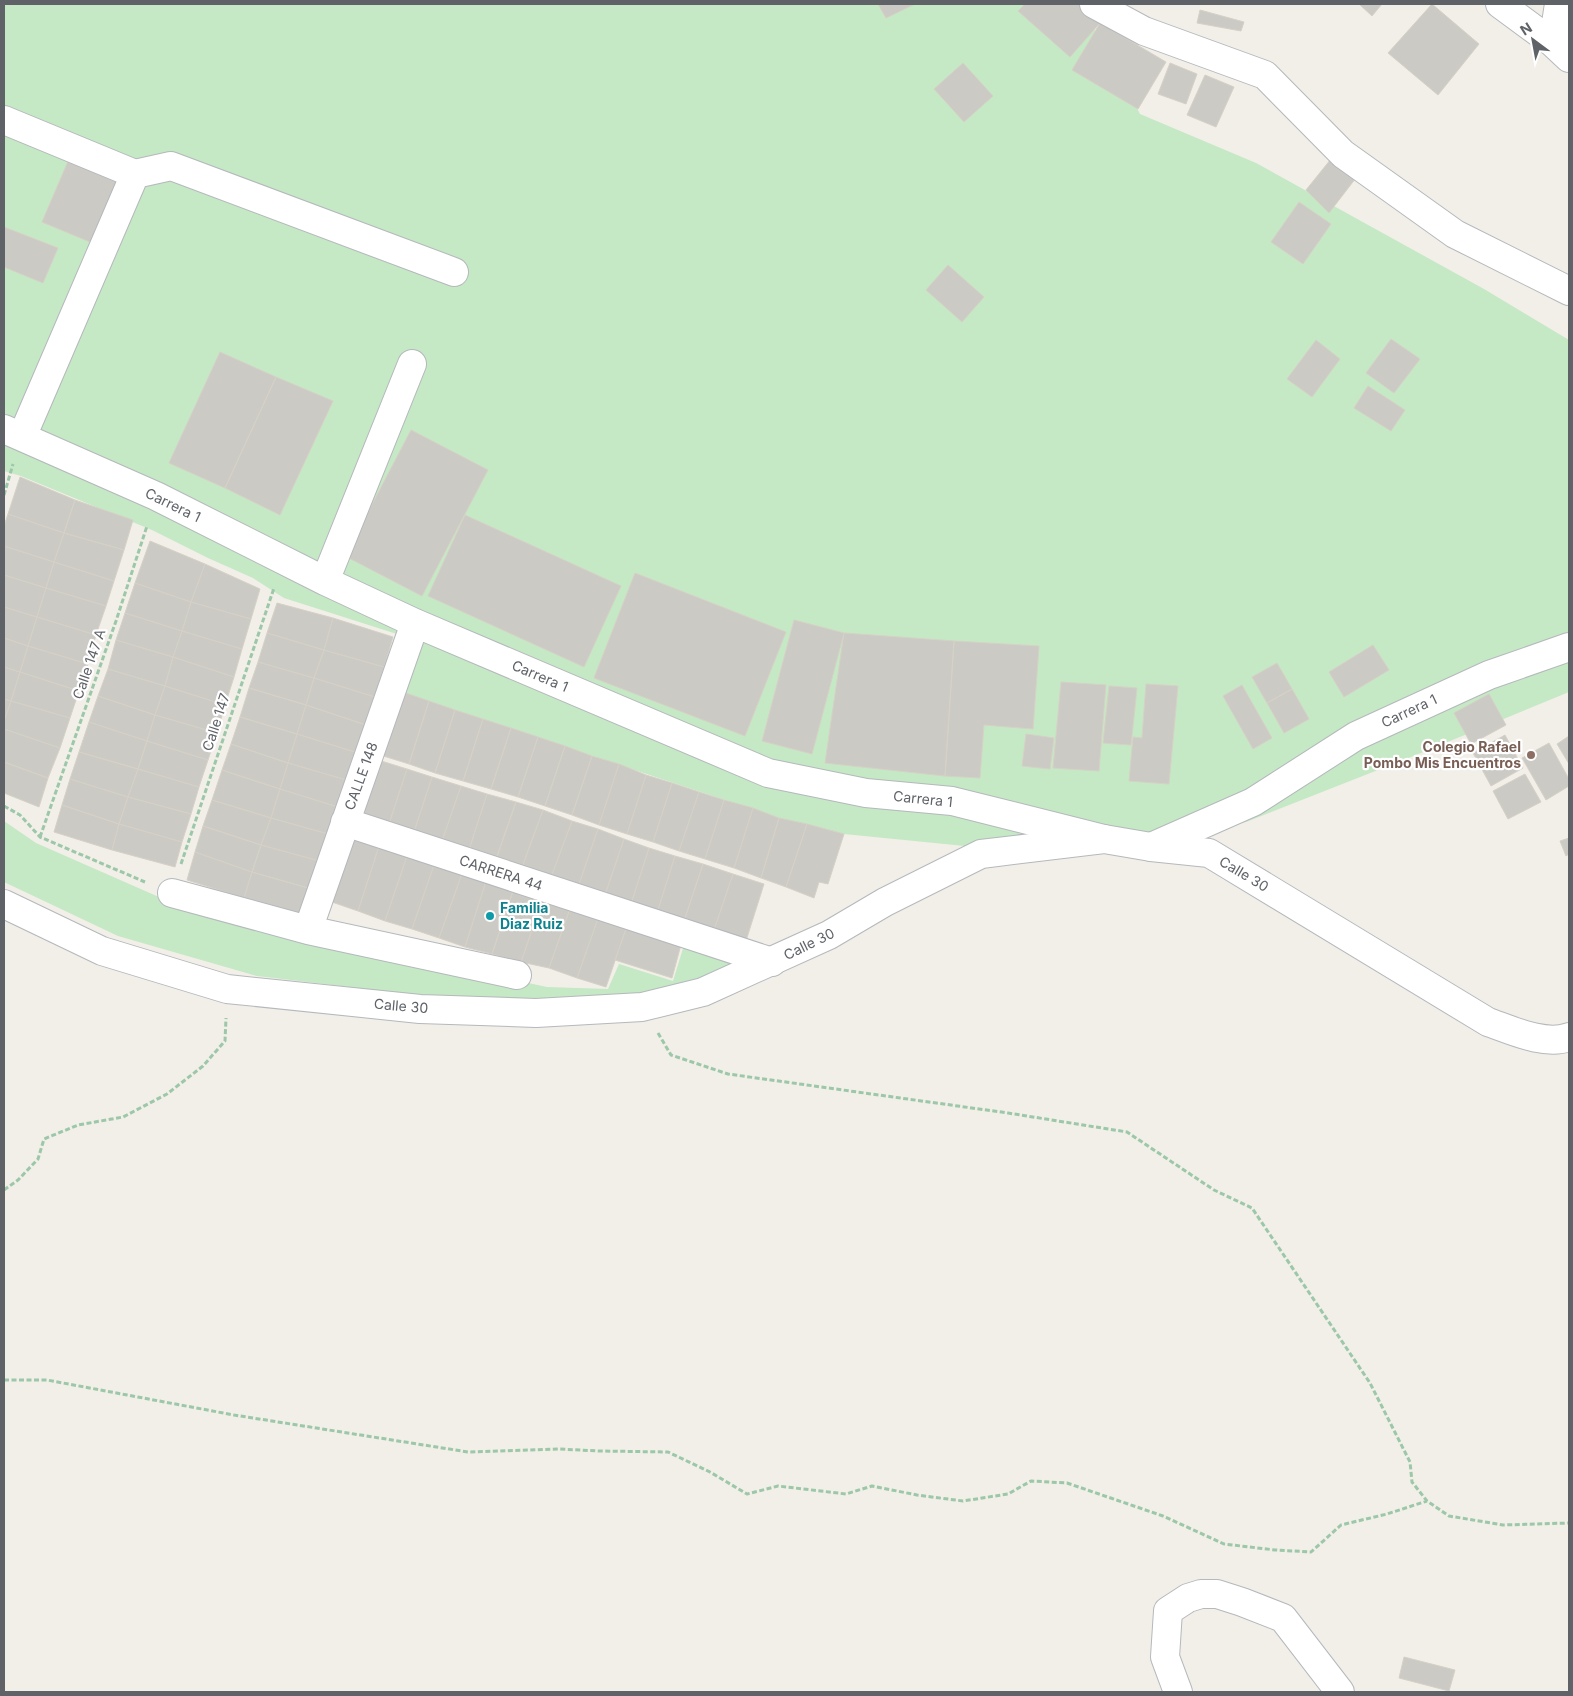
<svg xmlns="http://www.w3.org/2000/svg" width="1573" height="1696" viewBox="0 0 1573 1696" font-family="Inter,sans-serif">
<style>
.green{fill:#c5e8c5}
.building{fill:#cccac5;stroke:#d6d1c6}
.lines{fill:none;stroke-linecap:round;stroke-linejoin:round}
.minor-casing{stroke:#b5b8bc;stroke-width:30}
.tertiary-casing{stroke:#b5b8bc;stroke-width:30}
.path{stroke:#9cc7a9;stroke-width:3;stroke-dasharray:5 2.5;stroke-linecap:butt}
.minor{stroke:#fff;stroke-width:28}
.tertiary{stroke:#fff;stroke-width:28}
.education-dot{fill:#8d6e63;stroke:#fff;stroke-width:2}
.culture-dot{fill:#0f9aa8;stroke:#fff;stroke-width:2}
.labels{text-anchor:middle;stroke-width:4.5;stroke-linejoin:round;paint-order:stroke}
.street-label{font-size:14px;fill:#5f6368;stroke:#fff}
.education-label{font-size:14px;font-weight:bold;fill:#785e54;stroke:#fff;text-anchor:end}
.culture-label{font-size:14px;font-weight:bold;fill:#0d838f;stroke:#fff;text-anchor:start}
</style>
<rect width="100%" height="100%" fill="#f1efe8"/>
<path class="green" d="M4,4H1079L1107,51L1140,114L1256,163L1484,289L1569,340V692L1416,755L1246,822L1145,840L985,848L844,834L779,818L382,686L400,635L284,598L253,578L208,558L152,530L21,476L4,471Z
M4,821L36,843L168,901L306,936L547,987L608,989L619,964L673,981L685,942L758,962L677,993L579,999L434,997L257,976L118,936L4,882Z"/>
<path class="building" d="M878,4H915L886,18Z
M1025,4H1079L1100,23L1070,57L1018,11Z
M1359,4H1382L1372,16Z
M1432,4L1479,44L1438,95L1388,53Z
M1200,10L1244,22L1241,31L1197,23Z
M1100,23L1166,62L1138,109L1072,70Z
M963,63L993,96L964,122L934,89Z
M1170,63L1197,74L1186,104L1158,94Z
M1205,75L1234,87L1216,127L1187,115Z
M1335,154L1359,174L1329,213L1306,190Z
M69,159L118,180L90,242L42,222Z
M1299,202L1331,224L1303,264L1271,242Z
M4,227L58,248L43,283L4,267Z
M948,265L984,297L962,322L926,290Z
M1391,339L1420,359L1394,393L1366,373Z
M1316,340L1340,359L1312,397L1287,379Z
M220,352L276,377L225,488L169,463Z
M276,377L333,401L280,515L225,488Z
M1368,386L1405,410L1391,431L1354,408Z
M411,430L488,470L422,596L345,556Z
M20,477L75,500L64,533L8,514Z
M75,500L133,520L124,550L64,533Z
M8,514L64,533L54,562L4,546V526Z
M465,515L621,586L584,667L428,596Z
M64,533L124,550L114,581L54,562Z
M150,541L205,564L191,602L135,583Z
M4,546L54,562L46,588L4,575Z
M54,562L114,581L106,606L46,588Z
M205,564L260,589L251,619L191,602Z
M635,573L786,632L745,736L594,678Z
M4,575L46,588L37,617L4,607Z
M135,583L191,602L182,631L125,613Z
M46,588L106,606L96,635L37,617Z
M191,602L251,619L242,649L182,631Z
M277,603L333,618L324,650L267,633Z
M4,607L37,617L28,646L4,638Z
M125,613L182,631L173,657L116,640Z
M37,617L96,635L88,664L28,646Z
M333,618L393,637L384,667L324,650Z
M794,620L844,633L812,754L762,741Z
M182,631L242,649L234,677L173,657Z
M267,633L324,650L314,678L258,662Z
M844,633L954,641L945,776L825,763Z
M4,638L28,646L20,672L4,667Z
M116,640L173,657L165,686L108,669Z
M954,641L1039,646L1033,729L984,725L980,778L945,776Z
M1373,645L1389,670L1344,697L1329,672Z
M28,646L88,664L79,691L20,672Z
M324,650L384,667L375,697L314,678Z
M173,657L234,677L225,705L165,686Z
M258,662L314,678L306,705L249,688Z
M1277,663L1292,689L1267,703L1252,677Z
M4,667L20,672L11,701L4,699Z
M108,669L165,686L155,715L98,696Z
M20,672L79,691L70,718L11,701Z
M314,678L375,697L366,725L306,705Z
M1061,682L1106,685L1099,771L1053,768Z
M1146,684L1178,686L1169,784L1129,781L1133,737L1142,738Z
M1242,685L1272,738L1253,749L1223,696Z
M165,686L225,705L217,733L155,715Z
M1109,686L1137,688L1131,745L1103,743Z
M249,688L306,705L297,734L240,717Z
M1292,689L1309,719L1284,733L1267,703Z
M397,690L429,701L409,764L377,754Z
M1489,694L1506,725L1471,744L1454,713Z
M98,696L155,715L147,741L89,722Z
M4,699L11,701L4,721Z
M11,701L70,718L60,748L4,729V721Z
M429,701L455,710L435,773L409,764Z
M306,705L366,725L358,753L297,734Z
M455,710L483,719L463,781L435,773Z
M155,715L217,733L208,760L147,741Z
M240,717L297,734L288,763L231,744Z
M483,719L511,728L491,789L463,781Z
M89,722L147,741L138,769L79,752Z
M511,728L538,737L518,797L491,789Z
M4,729L60,748L48,778L4,762Z
M297,734L358,753L350,781L288,763Z
M1026,734L1054,738L1050,769L1022,766Z
M1505,735L1523,768L1491,786L1473,753Z
M1569,736V764L1557,744Z
M538,737L565,746L545,806L518,797Z
M147,741L208,760L199,787L138,769Z
M1549,743L1569,779V786L1546,800L1522,758Z
M231,744L288,763L280,789L222,770Z
M565,746L592,756L572,815L545,806Z
M79,752L138,769L128,797L70,779Z
M592,756L619,764L599,825L572,815Z
M375,759L407,769L388,827L355,818Z
M4,762L48,778L39,807L4,793Z
M288,763L350,781L341,808L280,789Z
M619,764L646,775L627,834L599,825Z
M138,769L199,787L191,814L128,797Z
M407,769L432,777L413,835L388,827Z
M222,770L280,789L271,818L212,800Z
M1525,774L1541,802L1508,819L1493,791Z
M646,775L672,783L653,842L627,834Z
M432,777L461,786L441,844L413,835Z
M70,779L128,797L119,824L62,805Z
M672,783L699,792L679,851L653,842Z
M461,786L487,794L468,853L441,844Z
M280,789L341,808L332,835L271,818Z
M699,792L724,800L705,859L679,851Z
M487,794L516,802L495,862L468,853Z
M128,797L191,814L182,842L119,824Z
M212,800L271,818L261,845L203,826Z
M724,800L753,808L734,868L705,859Z
M516,802L543,810L521,870L495,862Z
M62,805L119,824L112,850L54,832Z
M753,808L779,818L761,878L734,868Z
M543,810L572,821L550,880L521,870Z
M271,818L332,835L323,862L261,845Z
M779,818L807,824L786,887L761,878Z
M572,821L598,829L577,890L550,880Z
M119,824L182,842L175,867L112,850Z
M807,824L844,834L828,884L819,882L814,898L786,887Z
M203,826L261,845L252,872L195,852Z
M598,829L624,839L604,898L577,890Z
M351,832L381,840L358,911L329,901Z
M1569,838V854L1566,856L1560,841Z
M624,839L649,848L630,907L604,898Z
M381,840L409,850L385,921L358,911Z
M261,845L323,862L315,890L252,872Z
M649,848L675,856L656,916L630,907Z
M409,850L436,859L412,929L385,921Z
M195,852L252,872L244,898L187,880Z
M675,856L703,864L683,924L656,916Z
M436,859L464,868L439,938L412,929Z
M703,864L733,874L713,933L683,924Z
M464,868L488,875L465,947L439,938Z
M252,872L315,890L307,915L244,898Z
M733,874L764,884L745,944L713,933Z
M488,875L515,885L492,954L465,947Z
M515,885L544,895L521,962L492,954Z
M544,895L572,903L549,968L521,962Z
M572,903L600,913L577,978L549,968Z
M600,913L628,923L606,987L577,978Z
M628,923L682,941L672,978L615,960Z
M1404,1657L1455,1670L1449,1691L1399,1678Z"/>
<g class="lines">
<g class="minor-casing">
<path id="minor" d="M1094,4L1144,31L1265,75L1343,154L1455,234L1569,291
M1500,4L1553,43L1569,58
M1553,43L1559,4
M4,120L135,174L171,166L454,272
M4,429L156,496L325,581L415,623L768,773L866,793L952,801L1104,839
M22,437L135,174
M325,581L412,364
M345,822L772,962
M1151,847L1253,802L1356,736L1489,675L1569,647
M172,893L308,930L517,975
M308,930L415,623
M1178,1692L1165,1657L1168,1611L1188,1598L1201,1594H1217L1242,1602L1283,1618L1340,1692"/>
</g>
<g class="tertiary-casing">
<path id="tertiary" d="M4,904L102,951L227,989L420,1009L536,1013L642,1007L703,992L829,935L885,902L981,854L1104,839L1151,847L1209,853L1488,1022C1511,1030 1545,1046 1569,1037"/>
</g>
<path class="path" d="M4,495L13,464
M4,806L20,815L40,837L145,882
M40,837L116,621L147,526
M181,864L274,588
M658,1033L671,1055L728,1074L1008,1113L1127,1132L1214,1190L1252,1208L1370,1383L1410,1462L1412,1482L1427,1501L1449,1516L1503,1525L1569,1523
M4,1190L18,1180L38,1159L44,1139L78,1125L123,1117L167,1094L203,1066L225,1041L226,1018
M4,1380H47L234,1415L468,1452L558,1449L600,1451L668,1452L710,1472L747,1494L778,1486L846,1494L872,1486L917,1495L963,1501L1008,1494L1031,1481L1067,1483L1163,1516L1224,1544L1275,1550L1311,1552L1341,1525L1387,1514L1427,1501"/>
<use href="#minor" class="minor"/>
<use href="#tertiary" class="tertiary"/>
</g>
<circle class="education-dot" cx="1531" cy="755" r="5"/>
<circle class="culture-dot" cx="490" cy="916" r="5"/>
<g class="labels">
<g class="street-label">
<text transform="translate(173 505) rotate(26)" y="5">Carrera 1</text>
<text transform="translate(89 664) rotate(-71)" y="5">Calle 147 A</text>
<text transform="translate(540 676) rotate(23)" y="5">Carrera 1</text>
<text transform="translate(1409 711) rotate(-25)" y="5">Carrera 1</text>
<text transform="translate(216 722) rotate(-72)" y="5">Calle 147</text>
<text transform="translate(361 776) rotate(-70)" y="5">CALLE 148</text>
<text transform="translate(923 799) rotate(6)" y="5">Carrera 1</text>
<text transform="translate(501 873) rotate(18)" y="5">CARRERA 44</text>
<text transform="translate(1244 874) rotate(31)" y="5">Calle 30</text>
<text transform="translate(809 944) rotate(-26)" y="5">Calle 30</text>
<text transform="translate(401 1006) rotate(5)" y="5">Calle 30</text>
</g>
<g class="education-label">
<text x="1521" y="752">Colegio Rafael<tspan x="1521" dy="16">Pombo Mis Encuentros</tspan></text>
</g>
<g class="culture-label">
<text x="500" y="913">Familia<tspan x="500" dy="16">Diaz Ruiz</tspan></text>
</g>
</g>
<rect width="1573" height="1696" fill="none" stroke="#5f6368" stroke-width="10"/>
<g transform="translate(1533 40) rotate(328)" stroke="#ffffff" stroke-width="4" paint-order="stroke">
<path d="M0-4L9 19L0 12L-9 19Z" fill="#5f6368"/>
<text y="-8" font-size="14" font-weight="bold" text-anchor="middle" fill="#5f6368">N</text>
</g>
</svg>
